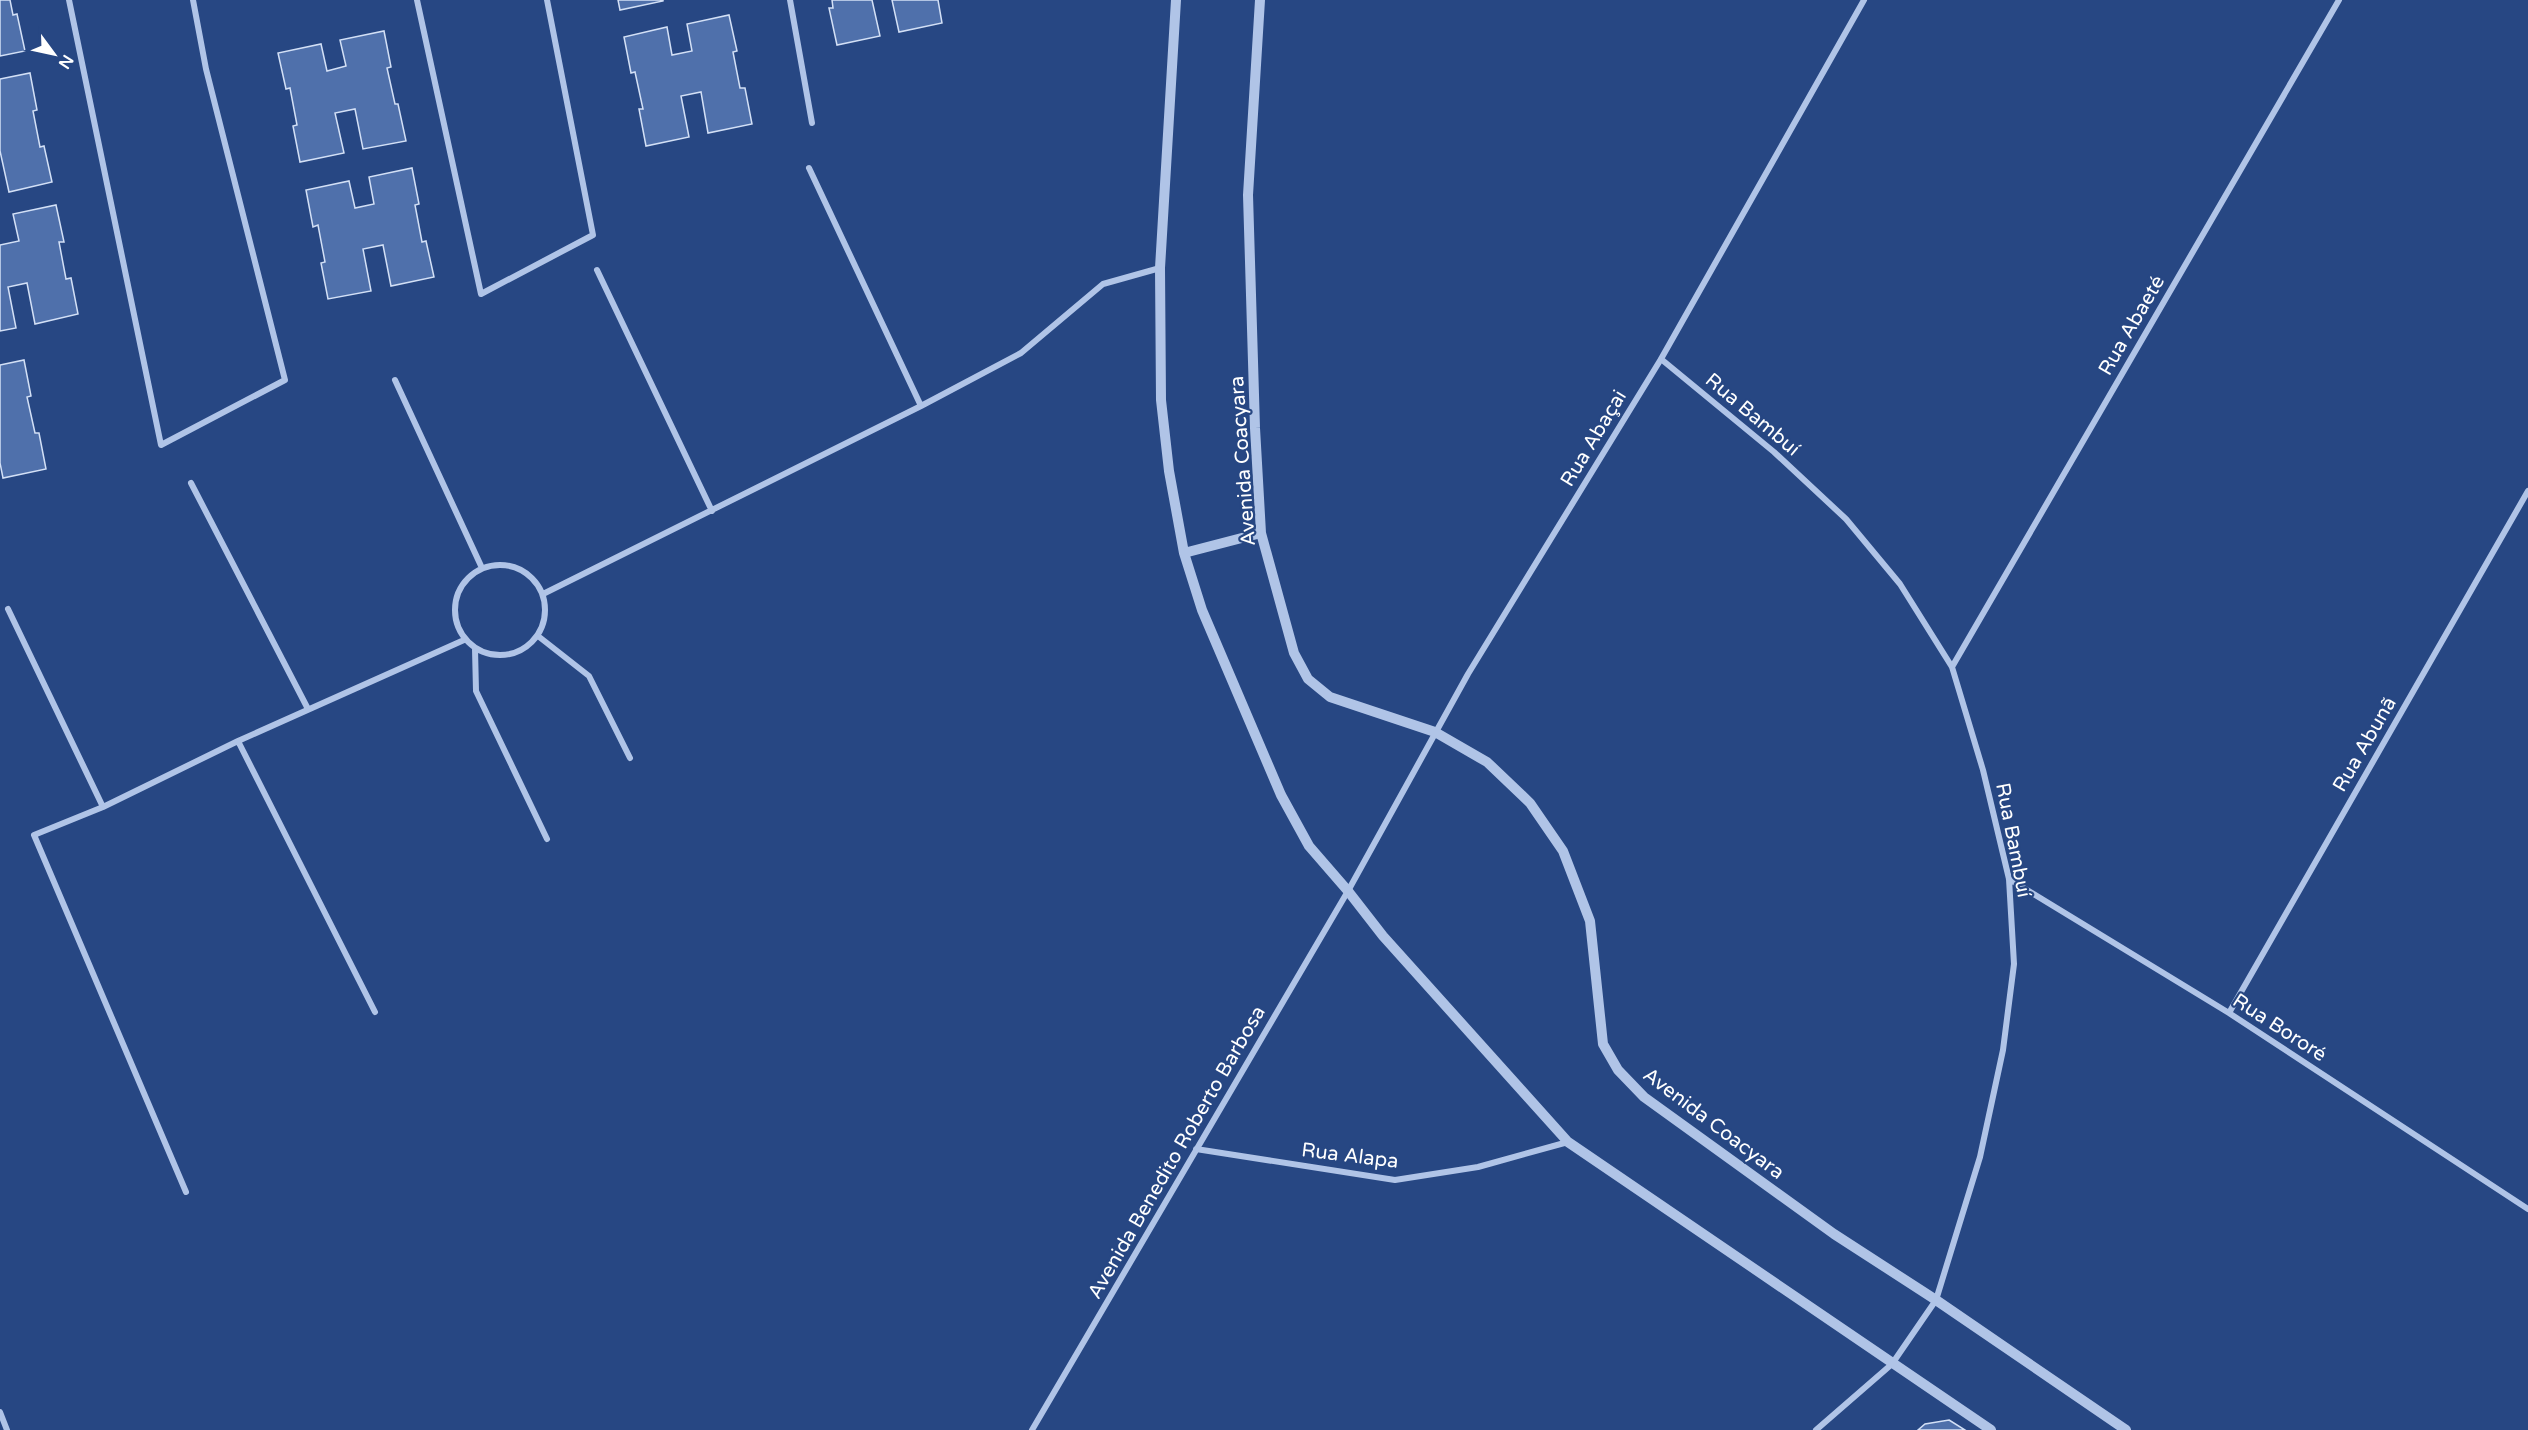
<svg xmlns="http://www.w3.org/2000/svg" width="2528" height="1430" viewBox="0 0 2528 1430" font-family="'Varela Round',sans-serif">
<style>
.building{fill:#4f70ab;stroke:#d3e0f6;stroke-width:1.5}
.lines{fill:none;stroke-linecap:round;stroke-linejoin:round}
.minor{stroke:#b0c4e7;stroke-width:6}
.tertiary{stroke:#b0c4e7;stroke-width:10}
.labels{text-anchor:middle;stroke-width:4.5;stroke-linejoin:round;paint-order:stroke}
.street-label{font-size:20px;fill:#fff;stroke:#274783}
</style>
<rect width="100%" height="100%" fill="#274783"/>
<path class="building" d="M0,0H10L13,15L17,14L25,51L0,56Z
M618,0H663V1L620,10Z
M832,0H872L880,36L837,45L829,8H833Z
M892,0H938L942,23L899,32Z
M729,15L737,51L733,52L740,88H745L752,124L708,133L701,92L681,96L689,137L646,146L639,109H643L635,72L631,73L624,37L667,27L672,55L692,51L687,24Z
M384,31L391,67L387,68L395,104H398L406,141L363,149L355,109L335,113L344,153L300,162L293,126L297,125L290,88L286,89L278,53L321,44L327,71L346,66L340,40Z
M30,73L37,110L33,111L40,147L44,146L52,182L9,192L0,151V79Z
M412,168L419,204L415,205L422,242L426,241L434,277L391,286L383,245L363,249L371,291L328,299L321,263L325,262L318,225L313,227L306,190L349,181L355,208L374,204L369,177Z
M56,205L64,242H59L66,279L71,278L78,314L35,324L27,283L8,287L16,328L0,331V245L19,241L13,214Z
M24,360L31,396L27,397L35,433H39L46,469L3,478L0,463V365Z
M1949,1420L1965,1430H1918L1925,1424Z"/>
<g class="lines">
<path class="minor" d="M69,0L161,445L285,380L206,69L193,0
M417,0L481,294L593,235L547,0
M790,0L812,123
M809,168L921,406
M597,270L712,511
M1661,359L1774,452L1846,519L1900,584L1952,667L1983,770L2009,879L2014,964L2003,1050L1980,1157L1936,1300L1892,1364L1816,1430
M395,380L482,568
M191,483L308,709
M455 610a45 45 0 1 1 90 0a45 45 0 1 1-90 0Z
M543,594L921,406L1021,353L1103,284L1160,268
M8,609L103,807
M538,636L589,676L630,758
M475,649L476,691L547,839
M1952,667L2339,0
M238,741L375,1012
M2009,879L2229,1013L2528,1209
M2229,1013L2528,491
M1196,1149L1395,1180L1478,1167L1568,1142
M186,1192L34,835L103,807L238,741L464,640
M0,1412L7,1430
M1032,1430L1348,891L1468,674L1661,359L1864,0"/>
<path class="tertiary" d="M1176,0L1160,268L1161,400L1169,471L1184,553L1202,610L1281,795L1309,846L1348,891L1383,936L1568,1142L1991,1430
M1260,0L1248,195L1255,428L1261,533L1294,653L1308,679L1330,697L1435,732L1487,762L1530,803L1563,851L1590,921L1603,1044L1618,1070L1644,1097L1834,1234L1936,1300L2126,1430
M1184,553L1261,533"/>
</g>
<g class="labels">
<g class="street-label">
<text transform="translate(2131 325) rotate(-60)" y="7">Rua Abaeté</text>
<text transform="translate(1753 414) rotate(40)" y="7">Rua Bambuí</text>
<text transform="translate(1593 438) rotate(-59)" y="7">Rua Abaçai</text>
<text transform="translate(1242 461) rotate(-94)" y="7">Avenida Coacyara</text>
<text transform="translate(2364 744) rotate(-60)" y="7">Rua Abunã</text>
<text transform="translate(2014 840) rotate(79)" y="7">Rua Bambuí</text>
<text transform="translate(2280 1027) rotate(33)" y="7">Rua Bororé</text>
<text transform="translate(1714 1123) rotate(37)" y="7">Avenida Coacyara</text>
<text transform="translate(1176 1152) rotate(-60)" y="7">Avenida Benedito Roberto Barbosa</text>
<text transform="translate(1350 1155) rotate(7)" y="7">Rua Alapa</text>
</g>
</g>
<g transform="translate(54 54) rotate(123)" stroke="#274783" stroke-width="4.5" paint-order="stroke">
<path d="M0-4.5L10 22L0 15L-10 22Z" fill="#ffffff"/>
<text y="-9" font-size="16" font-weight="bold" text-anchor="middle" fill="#ffffff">N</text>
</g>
</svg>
